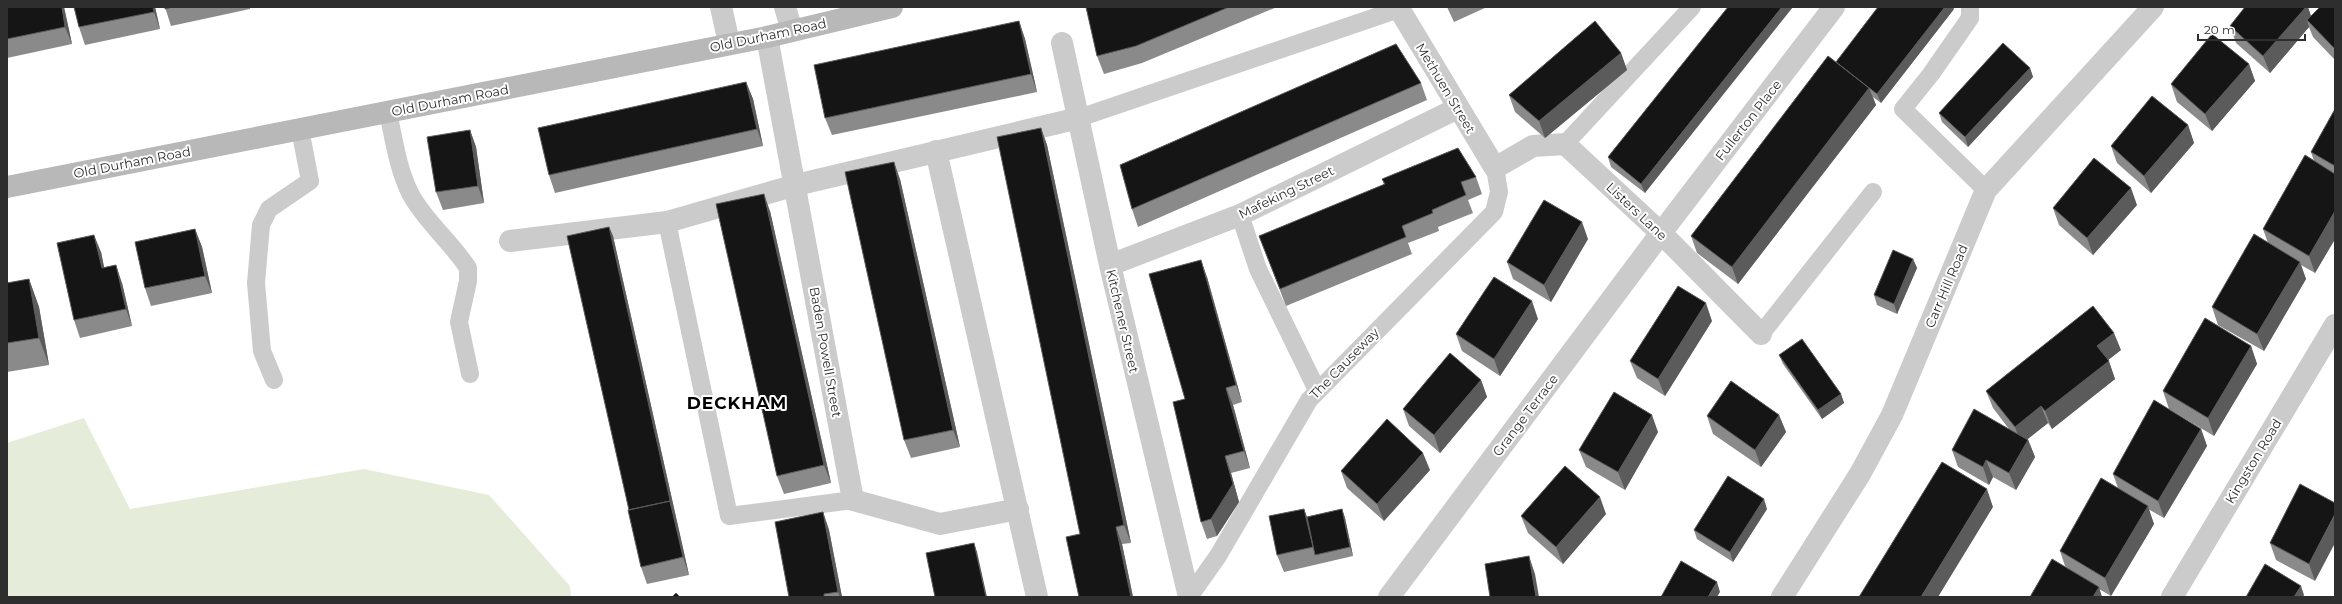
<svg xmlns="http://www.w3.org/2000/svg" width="2342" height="604" viewBox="0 0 2342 604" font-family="Montserrat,sans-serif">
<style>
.green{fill:#e6ecda}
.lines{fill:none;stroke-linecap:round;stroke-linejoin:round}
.service{stroke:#cbcbcb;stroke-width:18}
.minor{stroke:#cbcbcb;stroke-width:22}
.tertiary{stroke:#cbcbcb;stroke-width:22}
.secondary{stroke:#b8b8b8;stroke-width:22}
.wall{fill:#8a8a8a}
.shaded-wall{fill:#5b5b5b}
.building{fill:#151515;stroke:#5b5b5b}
.labels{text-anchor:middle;stroke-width:4;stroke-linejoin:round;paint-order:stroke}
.street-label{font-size:13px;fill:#2e2e2e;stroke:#fff}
.district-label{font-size:17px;font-weight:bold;letter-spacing:1px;fill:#000;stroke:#fff}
</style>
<rect width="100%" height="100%" fill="#fff"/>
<path class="green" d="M84,418L130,509L364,469L489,495L570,586L571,597H7V443Z"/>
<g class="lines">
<path class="service" d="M1970,7V18L1931,74L1903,109L1986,190
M388,112C394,140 398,170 411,195C426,222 451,242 468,268V281L459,322L470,374
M1079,118L1399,9
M1565,144L1692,7
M1240,215L1258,269L1317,390
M667,222L729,516L853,500
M1761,334L1873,192
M274,380L262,351L256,283L261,225L269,209L310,181L300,129
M1189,597L1218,556L1309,400L1494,212L1499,192L1495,168"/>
<path class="minor" d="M1398,7L1495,168L1533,146L1565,144L1661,233L1761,334
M767,37L853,500L940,524L1018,509
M1062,43L1110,265L1189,597
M936,151L1037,597
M510,241L667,222L796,185L1079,118
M1110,265L1240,215L1458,108
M1389,597L1661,233L1834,7
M2172,597L2335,325"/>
<path class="tertiary" d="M721,7L729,43
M785,7L792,31
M1782,597L1860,474L1892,415L1986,190L2153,7"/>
<path class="secondary" d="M7,187L767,37L892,7"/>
</g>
<path class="wall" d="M7,7H64L72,44L7,58Z
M74,7H155L160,29L85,45L79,27Z
M165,7H250V9L171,26Z
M1086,7H1277L1142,63L1104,74L1097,56Z
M1447,7H1487L1454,22Z
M1728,7L1645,193L1611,167L1608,157Z
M2245,7H2308L2311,16L2335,7V60L2313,37L2309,27L2270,73L2236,43L2230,26Z
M1954,9L1881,103L1873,97L1876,105L1738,284L1697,253L1691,236L1836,62Z
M1019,21L1025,39L1037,92L832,135L825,118Z
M1621,53L1627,70L1545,138L1515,112L1509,95Z
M2249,64L2255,81L2212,131L2177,102L2171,84Z
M2030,68L2033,77L1968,147L1942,122L1939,113Z
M746,82L753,99L763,146L555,193L549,175Z
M1421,83L1427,100L1138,227L1132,209Z
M2335,109V239L2315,273L2301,265L2306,279L2264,351L2218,325L2212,307L2268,243L2263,229L2314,161L2311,152Z
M2188,125L2194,143L2151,193L2117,163L2111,146Z
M1041,128L1047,145L1131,543L1122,544L1133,597H1079L1080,534Z
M470,130L476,147L484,203L443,210L436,192Z
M1476,177L1482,194L1468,200L1473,213L1438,227L1439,231L1408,243L1412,254L1286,306L1259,236L1384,185L1382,179Z
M900,179L960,447L911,458L904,440Z
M2137,205L2093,255L2059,225L2053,208Z
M770,211L831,483L784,494L777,476Z
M609,227L613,236L689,575L647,584L641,567L629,510Z
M195,229L202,247L212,293L151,306L145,288Z
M1588,239L1551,302L1513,279L1507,262Z
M101,252L104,268L122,283L132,326L80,338L74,320Z
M1913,259L1917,268L1897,314L1877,305L1874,295Z
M1207,277L1242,402L1233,405L1250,468L1231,473L1239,502L1217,536L1207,539L1201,522L1185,399Z
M29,279L39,307L49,365L7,372V283Z
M1538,319L1500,376L1462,351L1456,334Z
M1712,321L1665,396L1637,378L1630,361Z
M2251,346L2257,364L2214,436L2169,409L2163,391Z
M2121,350L2108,360L2115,379L2052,429L2048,423L2028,439L2035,457L2016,490L1993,477L1989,485L1958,467L1952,450L2009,429L1993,408L1986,391Z
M1779,355L1841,394L1844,403L1822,419L1783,364Z
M1481,380L1487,397L1440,453L1409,426L1403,409Z
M1779,415L1786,432L1761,467L1713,434L1707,416Z
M2201,429L2207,446L2164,518L2148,509L2154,524L2111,596L2099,589L2102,597L2065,566L2060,551L2118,488L2113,474Z
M1658,432L1625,490L1586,467L1579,450Z
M1430,470L1384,521L1347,488L1341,471Z
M2300,484L2315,581L2276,560L2270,543Z
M1304,509L1307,517L1342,509L1345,518L1353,556L1284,572L1277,555Z
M1767,509L1733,562L1697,539L1694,530Z
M823,512L829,530L842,597H789Z
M1606,514L1563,564L1528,533L1521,516Z"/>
<path class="shaded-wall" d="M62,7H64L72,44L65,27Z
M153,7H155L160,29L154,12Z
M1782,7H1793L1645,193L1641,184Z
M1945,7H1953L1954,9L1881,103L1877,94Z
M2306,7H2308L2313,23L2307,20L2309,27L2270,73L2263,56Z
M1019,21L1025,39L1037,92L1031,74Z
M1621,53L1627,70L1545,138L1539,121Z
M2249,64L2255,81L2212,131L2205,114Z
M2030,68L2033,77L1968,147L1965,137Z
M746,82L753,99L763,146L757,129Z
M1869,88L1876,105L1738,284L1732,267Z
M2188,125L2194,143L2151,193L2144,176Z
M1041,128L1047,145L1131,543L1124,525Z
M470,130L476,147L484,203L478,186Z
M894,162L900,179L960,447L953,430Z
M2131,188L2137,205L2093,255L2087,238Z
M764,194L770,211L831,483L824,465Z
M2335,211V239L2315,273L2309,256Z
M1582,222L1588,239L1551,302L1544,285Z
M609,227L613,236L689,575L683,557L670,501Z
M195,229L202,247L212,293L205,276Z
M94,235L101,252L108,286L102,268Z
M1913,259L1917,268L1897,314L1894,304Z
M1201,260L1207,277L1242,402L1236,385Z
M2300,262L2306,279L2264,351L2257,334Z
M116,265L122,283L132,326L126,309Z
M29,279L39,307L49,365L39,338Z
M1532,301L1538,319L1500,376L1494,359Z
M1706,303L1712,321L1665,396L1658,379Z
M2114,333L2121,350L2103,364L2097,346Z
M2251,346L2257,364L2214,436L2208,418Z
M2109,361L2115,379L2052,429L2045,411Z
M1481,380L1487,397L1440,453L1434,435Z
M1226,388L1233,405L1250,468L1244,451Z
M1841,394L1844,403L1822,419L1818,410Z
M2041,406L2048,423L2021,444L2015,427Z
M1652,415L1658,432L1625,490L1618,472Z
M1779,415L1786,432L1761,467L1755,450Z
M2201,429L2207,446L2164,518L2158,501Z
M2028,440L2035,457L2016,490L2009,473Z
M1423,453L1430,470L1384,521L1377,504Z
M1225,456L1231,473L1239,502L1217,536L1211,519Z
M1986,460L1993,477L1989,485L1983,467Z
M1987,489L1993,507L1938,597H1921Z
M1600,497L1606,514L1563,564L1556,547Z
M1764,499L1767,509L1733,562L1730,552Z
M2148,506L2154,524L2111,596L2105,578Z
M1304,509L1310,526L1315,555L1313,547Z
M1342,509L1345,518L1353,556L1350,547Z
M823,512L829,530L842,597H840L838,592Z
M2335,514V543L2315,581L2309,564Z
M1116,527L1122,544L1133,597H1131Z
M974,543L977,552L987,597H986Z
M1529,556L1535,574L1539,597H1536Z
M1717,582L1720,592L1717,597H1708Z
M2301,586L2304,595L2303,597H2294Z
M2099,587L2102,597H2093Z"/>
<path class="building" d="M7,7H62L65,27L7,39Z
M74,7H153L154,12L79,27Z
M165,7H173L165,9Z
M1086,7H1229L1136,46L1097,56Z
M1728,7H1782L1641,184L1608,157Z
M1878,7H1945L1877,94L1836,62Z
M2245,7H2306L2263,56L2230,26Z
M2320,7H2335V49L2307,20Z
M1019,21L1031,74L825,118L814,65Z
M1595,21L1621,53L1539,121L1509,95Z
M2212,34L2249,64L2205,114L2171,84Z
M2003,43L2030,68L1965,137L1939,113Z
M1396,44L1421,83L1132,209L1120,165Z
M1828,56L1869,88L1732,267L1691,236Z
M746,82L757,129L549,175L538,128Z
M2152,96L2188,125L2144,176L2111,146Z
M2335,109V166L2311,152Z
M1041,128L1124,525L1116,527L1131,597H1079L1066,537L1080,534L997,137Z
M470,130L478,186L436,192L427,137Z
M1458,148L1476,177L1461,182L1466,195L1432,210L1433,213L1402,226L1406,237L1280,289L1259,236L1385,184L1382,179Z
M2305,155L2335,174V211L2309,256L2263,229Z
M2094,158L2131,188L2087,238L2053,208Z
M894,162L953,430L904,440L845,172Z
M764,194L824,465L777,476L716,204Z
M1544,200L1582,222L1544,285L1507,262Z
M609,227L672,509L670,501L629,510L567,236Z
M195,229L205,276L145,288L135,242Z
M2254,234L2300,262L2257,334L2212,307Z
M94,235L102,268L116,265L126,309L74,320L57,243Z
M1893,250L1913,259L1894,304L1874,295Z
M1201,260L1236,385L1226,388L1244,451L1225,456L1233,484L1211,519L1201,522L1173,402L1185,399L1149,274Z
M1494,277L1532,301L1494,359L1456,334Z
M29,279L39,338L7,343V283Z
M1678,286L1706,303L1658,379L1630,361Z
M2093,306L2114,333L2097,346L2109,361L2045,411L2041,406L2015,427L1986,391Z
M2205,318L2251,346L2208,418L2163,391Z
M1802,339L1841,394L1818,410L1779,355Z
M1450,353L1481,380L1434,435L1403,409Z
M1731,381L1779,415L1755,450L1707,416Z
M1614,392L1652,415L1618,472L1579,450Z
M2154,400L2201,429L2158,501L2113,474Z
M1974,409L2028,440L2009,473L1986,460L1983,467L1952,450Z
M1387,419L1423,453L1377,504L1341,471Z
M1942,462L1987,489L1921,597H1859Z
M1565,466L1600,497L1556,547L1521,516Z
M1728,476L1764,499L1730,552L1694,530Z
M2101,478L2148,506L2105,578L2060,551Z
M2300,484L2335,503V514L2309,564L2270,543Z
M670,501L683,557L641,567L628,510Z
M1304,509L1313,547L1277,555L1269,516Z
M1342,509L1350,547L1315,555L1307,517Z
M823,512L838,592L824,594V597H789L775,522Z
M974,543L986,597H935L926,553Z
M1529,556L1536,597H1490L1485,564Z
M2052,559L2099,587L2093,597H2030Z
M1681,561L1717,582L1708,597H1661Z
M2265,564L2301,586L2294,597H2246Z
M676,593L680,597H672Z"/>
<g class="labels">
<g class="street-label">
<text transform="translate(768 35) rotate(-12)" y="5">Old Durham Road</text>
<text transform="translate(1446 88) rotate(59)" y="5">Methuen Street</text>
<text transform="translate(450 100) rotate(-11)" y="5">Old Durham Road</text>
<text transform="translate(1748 120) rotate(-52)" y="5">Fullerton Place</text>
<text transform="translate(132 162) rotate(-11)" y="5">Old Durham Road</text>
<text transform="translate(1286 192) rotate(-26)" y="5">Mafeking Street</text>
<text transform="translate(1637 211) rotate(43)" y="5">Listers Lane</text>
<text transform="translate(1946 286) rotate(-67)" y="5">Carr Hill Road</text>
<text transform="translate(1123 321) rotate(77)" y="5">Kitchener Street</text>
<text transform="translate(826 352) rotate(80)" y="5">Baden Powell Street</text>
<text transform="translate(1344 363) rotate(-46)" y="5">The Causeway</text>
<text transform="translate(1525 415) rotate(-53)" y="5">Grange Terrace</text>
<text transform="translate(2253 461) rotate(-59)" y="5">Kingston Road</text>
</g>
<g class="district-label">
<text x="737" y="409">DECKHAM</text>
</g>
</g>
<rect width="2342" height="604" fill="none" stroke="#2e2e2e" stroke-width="16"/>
<path d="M2198 34v6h107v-6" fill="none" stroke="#2e2e2e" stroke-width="2"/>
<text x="2204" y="34" font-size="12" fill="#2e2e2e" stroke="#ffffff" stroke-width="3" paint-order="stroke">20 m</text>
</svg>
